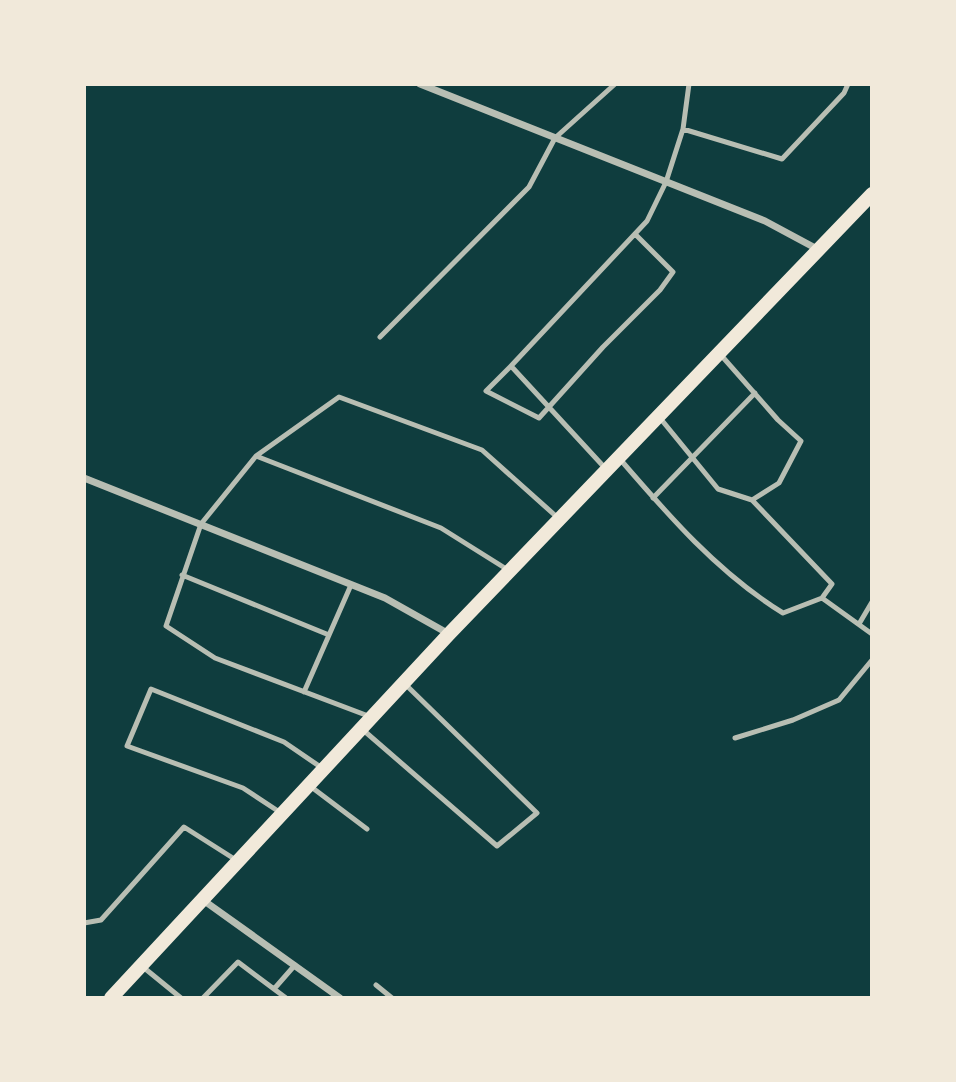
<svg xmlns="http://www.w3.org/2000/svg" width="956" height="1082" viewBox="0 0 956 1082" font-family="Bitter,serif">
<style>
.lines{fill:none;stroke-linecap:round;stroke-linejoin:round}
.service{stroke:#b8beb3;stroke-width:5}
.minor{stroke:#b8beb3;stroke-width:7}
.secondary{stroke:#f1e9da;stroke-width:14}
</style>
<rect width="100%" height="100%" fill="#0f3d3e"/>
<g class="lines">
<path class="service" d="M683,129L689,84
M380,337L529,187L555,138L615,84
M511,366L486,391L539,418L603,347L660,290L673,272L635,234
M660,418L718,489L752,500L779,483L801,441L778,420L720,354
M256,456L441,528L508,570
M619,458C668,515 718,573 783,613L822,598L832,584L752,500
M605,468L511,366L647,221L666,182L683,129L782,159L844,93L848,84
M653,498L755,393
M182,575L329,635
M822,598L872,634
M859,624L872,602
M304,692L351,585
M371,717L215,658L166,626L201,524L256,456L339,397L482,450L558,518
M362,729L497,846L537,813L406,685
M735,738L793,720L839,700L872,660
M310,786L367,829
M281,813L243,788L127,746L151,689L284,742L322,768
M84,923L101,920L184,827L236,860
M143,967L181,998
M376,985L392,998
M274,989L295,965
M203,998L238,962L286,998"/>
<path class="minor" d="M420,84L765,221L819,250
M84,478L385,598L449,634
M203,900L340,998"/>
<path class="secondary" d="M111,998L449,634L872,194"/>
</g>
<rect width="956" height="1082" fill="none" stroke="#f1e9da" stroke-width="172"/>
</svg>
